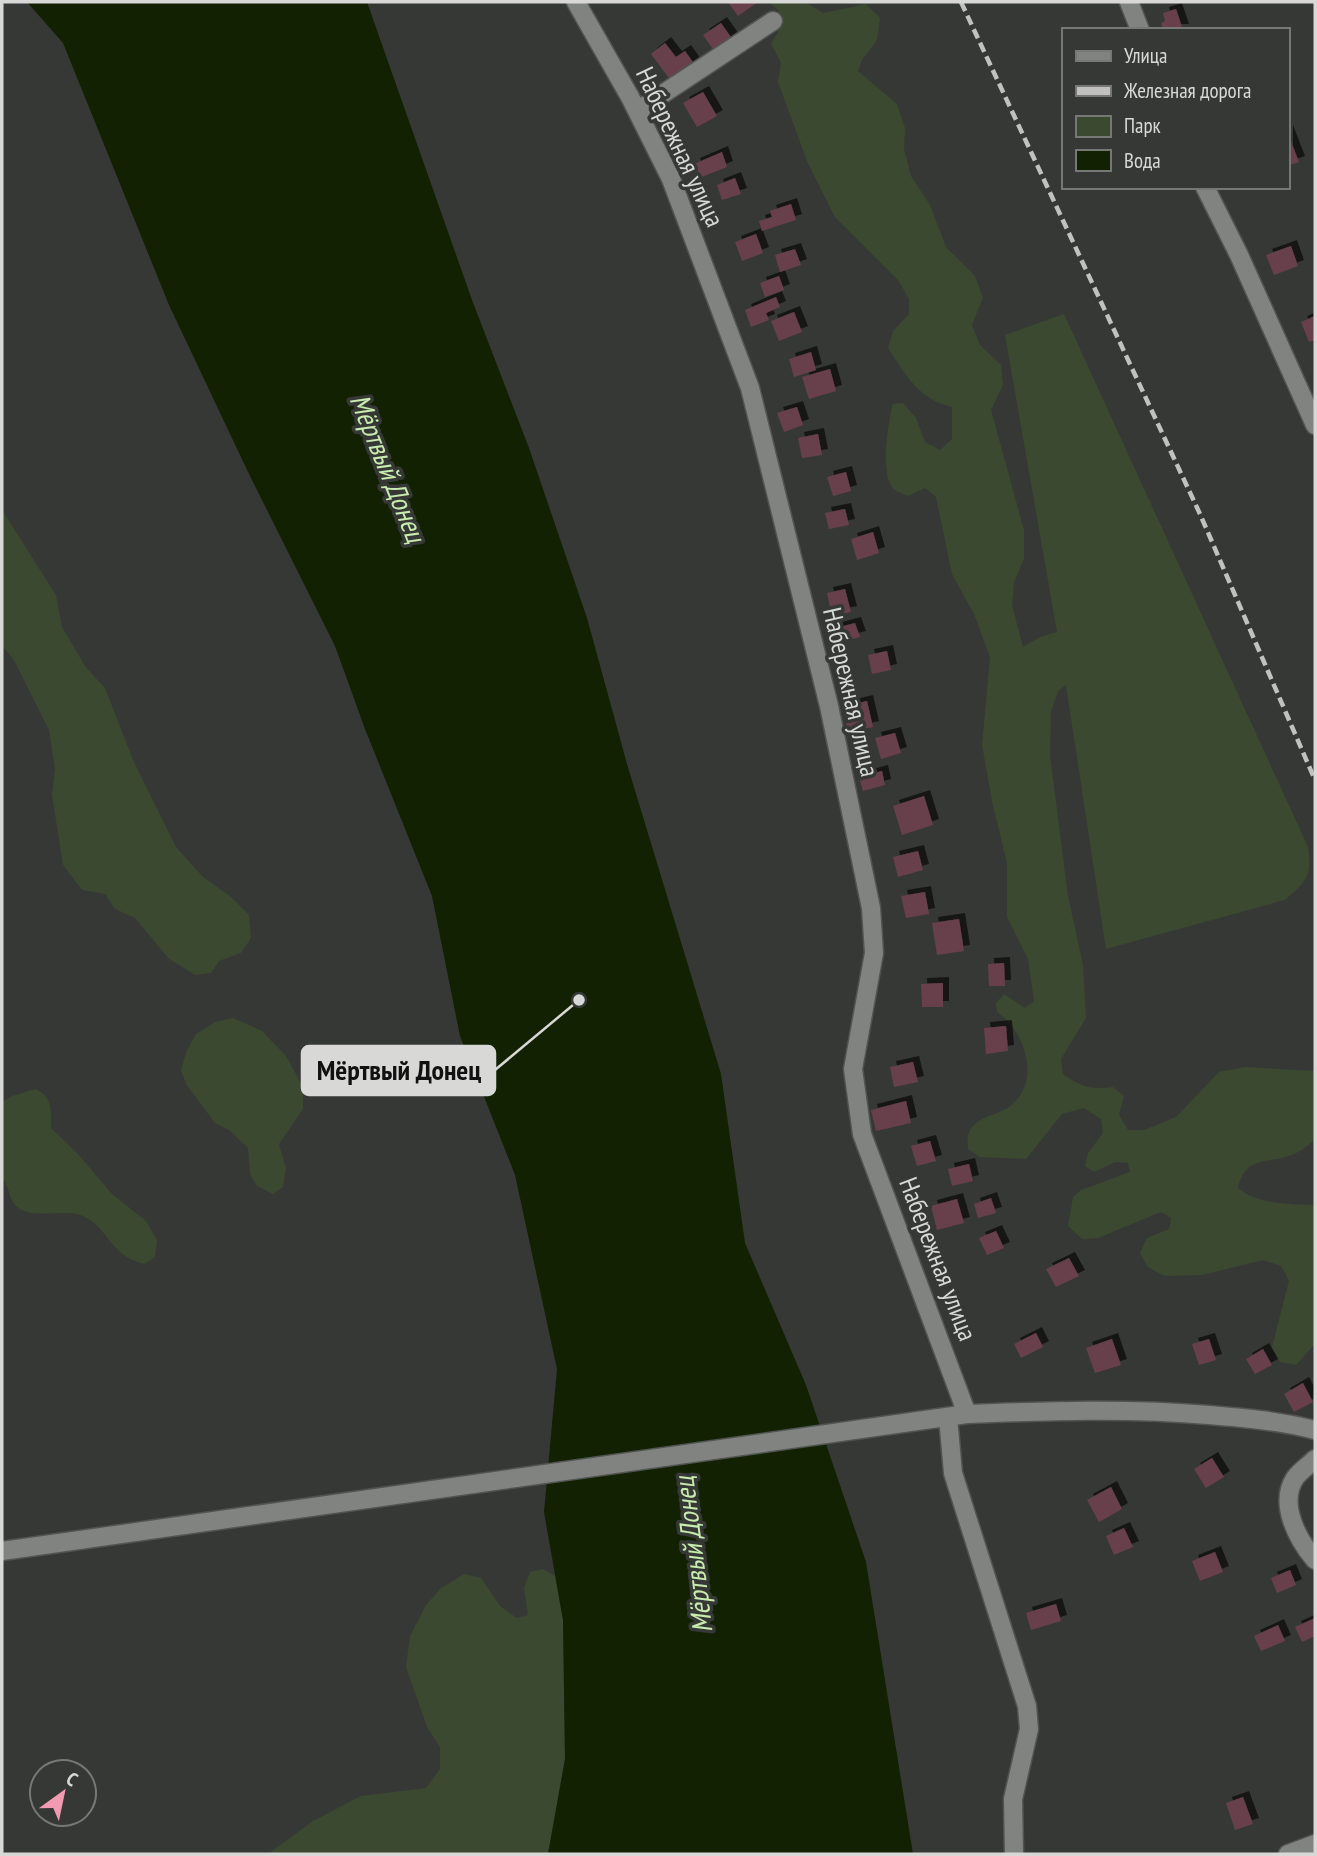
<svg xmlns="http://www.w3.org/2000/svg" width="1317" height="1856" viewBox="0 0 1317 1856" font-family="'PT Sans Narrow',sans-serif">
<style>
.green{fill:#3b4930}
.water{fill:#112102}
.building{fill:#68404b;filter:url(#shadow)}
.lines{fill:none;stroke-linecap:round;stroke-linejoin:round}
.minor-casing{stroke:#525451;stroke-width:21}
.minor{stroke:#80837f;stroke-width:18}
.rail{stroke:#c1c2c0;stroke-width:4.5;stroke-dasharray:10 5;stroke-linecap:butt}
.labels{text-anchor:middle;stroke-width:7;stroke-linejoin:round;paint-order:stroke}
.street-label{font-size:26px;fill:#d8d9d7;stroke:#363835}
.water-label{font-size:28px;font-style:italic;fill:#c8ebae;stroke:#363835}
.leader{fill:none;stroke:#d8d9d7;stroke-width:2.5}
.callout-dot{fill:#d8d9d7;stroke:#363835;stroke-width:2.5}
.callout{fill:#d8d9d7;stroke:#d8d9d7;stroke-width:2.5}
.callout-label{font-size:28px;text-anchor:middle;font-weight:bold;fill:#111}
</style>
<defs>
<filter id="shadow"><feDropShadow dx="6" dy="-6" stdDeviation="0" flood-color="#0009"/></filter>
</defs>
<rect width="100%" height="100%" fill="#363835"/>
<path class="green" d="M769,2H805L823,13L866,4L880,18L877,40L862,60L858,71L897,104L905,128L904,149L911,176L930,205L946,247L975,276L983,298L972,325L980,345L1001,365L1003,385L991,410L1024,530V559L1014,582L1012,605L1023,647L1040,637L1057,632L1005,335L1064,314L1308,847C1312,877 1307,881 1285,900L1106,949L1066,685L1058,691L1051,712L1050,755L1068,896L1083,965L1086,1018L1061,1059L1063,1074C1082,1087 1090,1090 1113,1087L1124,1096L1119,1115L1128,1130H1144L1176,1117L1219,1072L1245,1067L1315,1071V1139C1309,1145 1300,1152 1292,1155C1269,1164 1245,1155 1238,1188C1258,1205 1290,1204 1315,1205V1344L1296,1365L1280,1362L1272,1347L1289,1281L1281,1266L1263,1260L1202,1275L1164,1276L1148,1267L1140,1253L1147,1238L1169,1229L1171,1218L1161,1212L1098,1238L1082,1239L1068,1226L1073,1197L1081,1190L1130,1172L1128,1163L1115,1162L1094,1172L1085,1166L1088,1153L1103,1133L1101,1119L1084,1108L1062,1114L1026,1159L980,1157L968,1149C967,1140 967,1131 975,1124C985,1115 1004,1113 1014,1103C1040,1077 1025,1032 997,1012L996,1003L1004,994L1025,1008L1034,1001L1028,959L1007,917V863L993,806L982,745L990,657L974,614L952,574L936,497L925,488L908,496C904,494 896,492 893,488C880,475 888,421 893,404L903,403L916,418L925,442L940,450L952,439V407C918,399 906,375 888,348L893,331L909,314V299L898,280L835,217L807,161L778,82L781,63L771,44L778,32L779,11Z
M2,510L56,595L62,627L85,666L105,688L133,760L176,847L203,877L231,897L249,915L251,938L241,953L219,961L211,973L195,975L169,959L135,918L115,909L105,894L82,890L63,865L52,795L55,769L49,730L14,660L2,646Z
M233,1018L262,1031L286,1056L303,1087V1109L279,1144L286,1168L283,1187L273,1194L257,1186L250,1174L248,1148L229,1130L215,1123L186,1084L181,1070L187,1050L196,1034L215,1022Z
M36,1089C53,1098 51,1110 51,1128L77,1153L112,1194L146,1221L157,1240L155,1257L145,1264C108,1257 108,1222 77,1214C59,1210 32,1219 17,1207C8,1199 10,1186 2,1178V1102L12,1096Z
M543,1569L555,1576L563,1620L565,1759L548,1854H268L313,1821L361,1796L426,1788L440,1769V1747L427,1727L406,1667L410,1636L426,1605L441,1588L464,1574L481,1578L500,1606L517,1618L528,1615L524,1588L530,1572Z"/>
<path class="water" d="M27,2H367L472,300L529,448L587,618L627,764L721,1074L745,1243L806,1385L866,1562L913,1854H548L565,1759L563,1620L544,1512L557,1369L515,1175L460,1036L432,896L365,729L335,646L249,474L169,305L63,43Z"/>
<path class="building" d="M728,2H758L738,16Z
M1176,9L1183,30H1163L1161,23L1165,21L1163,13Z
M721,23L733,40L715,52L703,35Z
M665,43L676,57L685,51L695,65L672,82L651,54Z
M703,92L717,116L697,127L683,103Z
M1287,131L1299,162L1287,166Z
M722,152L727,167L699,178L694,164Z
M735,178L741,194L722,200L717,185Z
M791,204L796,220L762,231L759,221L772,217L770,211Z
M756,234L763,253L742,261L735,242Z
M1291,246L1298,266L1274,275L1266,255Z
M795,249L801,265L780,272L775,255Z
M779,276L784,290L765,297L760,283Z
M776,297L780,307L766,313L769,320L751,327L745,310Z
M794,312L802,332L779,341L771,321Z
M1315,316V340L1309,342L1301,322Z
M811,352L816,370L794,377L789,359Z
M830,369L836,391L809,399L802,377Z
M797,407L803,425L784,432L777,413Z
M818,434L822,455L802,458L798,438Z
M846,472L851,491L833,496L827,477Z
M845,509L849,525L829,529L825,513Z
M873,532L879,553L857,560L851,539Z
M845,589L851,612L832,616L827,593Z
M855,623L860,637L840,642L836,628Z
M887,651L891,670L872,674L868,655Z
M867,701L873,727L848,732L845,718L852,717L850,705Z
M895,733L901,753L881,759L875,738Z
M882,771L885,785L863,791L859,777Z
M924,796L933,825L902,835L893,806Z
M918,851L923,870L898,877L893,857Z
M925,892L929,914L906,918L901,896Z
M959,919L964,951L937,955L932,923Z
M1004,963L1005,986H989L988,964Z
M943,983V1007H922L921,984Z
M1006,1026L1008,1051L986,1054L984,1028Z
M913,1062L918,1082L894,1087L890,1067Z
M906,1101L911,1123L876,1131L871,1110Z
M930,1141L936,1161L917,1166L911,1146Z
M969,1164L973,1181L952,1186L948,1169Z
M991,1198L996,1213L978,1218L974,1204Z
M957,1199L964,1223L937,1230L931,1206Z
M996,1231L1004,1248L987,1255L979,1238Z
M1069,1258L1079,1276L1056,1287L1046,1269Z
M1036,1333L1043,1347L1021,1358L1014,1344Z
M1112,1339L1121,1365L1095,1373L1086,1348Z
M1209,1339L1216,1360L1199,1365L1192,1344Z
M1263,1349L1272,1365L1255,1374L1246,1359Z
M1303,1383L1313,1402L1294,1412L1284,1394Z
M1212,1458L1224,1477L1206,1488L1194,1469Z
M1111,1487L1122,1509L1099,1522L1087,1500Z
M1124,1528L1133,1547L1114,1555L1106,1536Z
M1215,1552L1223,1572L1200,1581L1192,1561Z
M1290,1570L1296,1585L1277,1593L1271,1578Z
M1056,1604L1061,1621L1031,1630L1026,1613Z
M1315,1618V1636L1302,1642L1295,1627Z
M1278,1625L1285,1641L1261,1651L1254,1636Z
M1243,1797L1253,1824L1235,1830L1226,1803Z"/>
<g class="lines">
<g class="minor-casing">
<path id="minor" d="M576,2L630,97L671,179L750,388L829,706L871,908L874,953L853,1069L862,1134L967,1414
M1129,2L1140,30
M637,111L773,21
M1205,187L1239,255L1315,425
M948,1417L953,1473L1027,1706L1029,1729L1013,1799L1014,1854
M1315,1459C1309,1465 1300,1471 1295,1478C1278,1504 1298,1540 1315,1560
M2,1551L967,1414C1048,1411 1128,1408 1209,1415C1245,1418 1280,1421 1315,1430
M1288,1854L1315,1844"/>
</g>
<use href="#minor" class="minor"/>
<path class="rail" d="M961,2L1200,514L1315,780"/>
</g>
<g class="labels">
<g class="street-label">
<text transform="translate(680 147) rotate(65)" y="9">Набережная улица</text>
<text transform="translate(851 692) rotate(77)" y="9">Набережная улица</text>
<text transform="translate(938 1259) rotate(69)" y="9">Набережная улица</text>
</g>
<g class="water-label">
<text transform="translate(388 468) rotate(68)" y="10">Мёртвый Донец</text>
<text transform="translate(693 1555) rotate(-97)" y="10">Мёртвый Донец</text>
</g>
</g>
<path class="leader" d="M579 1000L495 1070"/>
<circle class="callout-dot" cx="579" cy="1000" r="7"/>
<rect class="callout" x="302" y="1046" width="193" height="49" rx="7"/>
<g class="callout-label">
<text x="399" y="1080">Мёртвый Донец</text>
</g>
<rect width="1317" height="1856" fill="none" stroke="#d8d9d7" stroke-width="7"/>
<rect x="1062" y="28" width="228" height="161" fill="#363835" stroke="#777876" stroke-width="2"/>
<rect x="1076" y="51" width="35" height="10" fill="#80837f" stroke="#777876" stroke-width="2"/>
<text x="1124" y="63" font-size="21" fill="#d8d9d7">Улица</text>
<rect x="1076" y="86" width="35" height="10" fill="#c1c2c0" stroke="#777876" stroke-width="2"/>
<text x="1124" y="98" font-size="21" fill="#d8d9d7">Железная дорога</text>
<rect x="1076" y="116" width="35" height="21" fill="#3b4930" stroke="#777876" stroke-width="2"/>
<text x="1124" y="133" font-size="21" fill="#d8d9d7">Парк</text>
<rect x="1076" y="150" width="35" height="21" fill="#112102" stroke="#777876" stroke-width="2"/>
<text x="1124" y="168" font-size="21" fill="#d8d9d7">Вода</text>
<g transform="translate(63 1793) rotate(33)"><circle r="33" fill="#363835" stroke="#777876" stroke-width="2"/>
<path d="M0-5L12 26L0 18L-12 26Z" fill="#f19ab2"/>
<text y="-10" font-size="19" font-weight="bold" text-anchor="middle" fill="#d8d9d7">С</text>
</g>
</svg>
